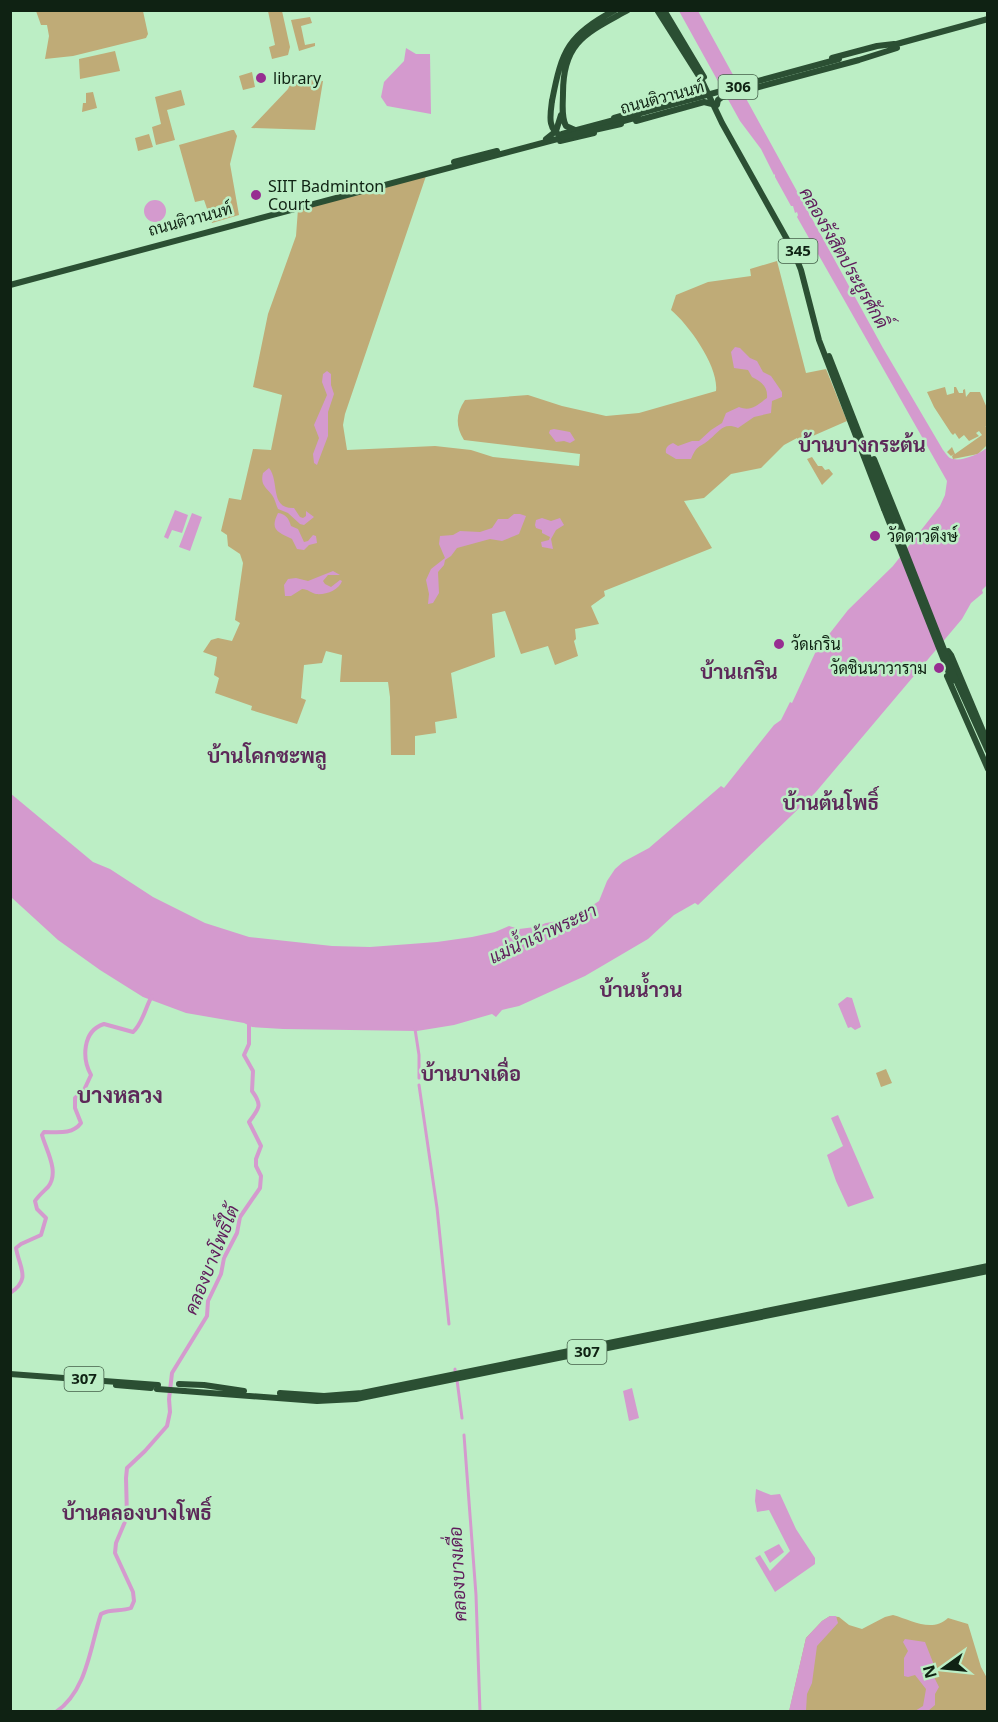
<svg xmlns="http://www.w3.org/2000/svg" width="998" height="1722" viewBox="0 0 998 1722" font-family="'Noto Sans',Sarabun,sans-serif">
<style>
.green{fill:#bfab77}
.water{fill:#d49ace}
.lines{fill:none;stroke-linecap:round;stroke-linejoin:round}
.canal{stroke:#d49ace;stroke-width:3}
.river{stroke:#d49ace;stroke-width:4}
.primary{stroke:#2b4f33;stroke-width:6}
.primary-bridge{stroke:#2b4f33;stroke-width:6}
.poi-dot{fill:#972e91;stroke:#bceec5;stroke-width:2}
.labels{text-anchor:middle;stroke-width:5;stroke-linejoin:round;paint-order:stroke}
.shield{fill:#bceec5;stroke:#435f48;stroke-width:1.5}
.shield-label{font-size:15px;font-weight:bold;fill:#0f2213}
.poi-label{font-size:16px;fill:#0f2213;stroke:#bceec5;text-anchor:start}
.street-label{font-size:16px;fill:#0f2213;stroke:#bceec5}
.water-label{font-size:18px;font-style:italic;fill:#5f1c5b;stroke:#bceec5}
.quarter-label{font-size:20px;font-weight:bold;fill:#5d2959;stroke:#bceec5}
.district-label{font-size:22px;font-weight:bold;fill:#5d2959;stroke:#bceec5}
</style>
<rect width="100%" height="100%" fill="#bceec5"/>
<path class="green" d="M36,11H143L148,34L146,38L73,56L45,59L49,36L47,25H41Z
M268,11H282L290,47L288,55L272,59L269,47L275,45Z
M310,17L312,23L301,26L305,45L315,43V46L299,51L291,20Z
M115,51L120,71L80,79L79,59Z
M252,72L255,87L243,90L239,76Z
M293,78L323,81L315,130L251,128L288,89Z
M181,90L185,105L167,110L175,140L156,145L152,127L161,124L155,97Z
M93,92L97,108L82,112L83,103H86V93Z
M232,130H234L237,136L230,164L239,215L212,223L204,200L195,202L179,145Z
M149,134L153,147L138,151L135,138Z
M426,176L345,414L343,425L347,450L435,446L471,450L493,457L579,466L580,454L464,440C455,426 456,413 465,400L528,395L562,406L606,416L639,413L716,391C719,367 689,325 671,310L676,295L708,282L751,276L750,269L777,261L806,373L826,369L847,421L799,442L797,438L784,445L761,468L731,474L704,498L684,501L712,548L604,591L605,596L591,606L599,624L575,629L576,639L574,641L578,656L555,665L548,646L521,654L505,611L492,614L495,657L451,673L457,718L435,722L436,733L415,736V755H391L390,697L388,682H340L342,655L326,651L322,663L304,665L301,698L306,700L297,724L251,710L252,706L215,693L219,678L214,675L217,657L203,652L211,640L218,638L232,641L240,623L235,620L243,563L240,554L228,546L227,535L221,531L229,498L241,500L253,449L271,450L282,395L253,387L268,314L296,236L298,209Z
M945,387L947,395L954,393V387H956L959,393H963V390L965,389L966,397L970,392H980L987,408V425L985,427L987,426V445L978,454L953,459L952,456L954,454L951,456L947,452L952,447L955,454L982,435L979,431L976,433L979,436L969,441L964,435L959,439L955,433L953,435L951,433L934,407L927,392Z
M812,457L818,466H822L825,470L829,469L833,474L822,485L807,459Z
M886,1069L892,1083L881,1087L876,1073Z
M893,1615C911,1620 932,1633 948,1618L968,1624L981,1667L987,1678V1711L789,1712L806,1638L822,1621L830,1616L839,1617L849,1625L862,1629L885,1617Z"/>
<path class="water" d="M679,11H698L883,348L943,450C944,451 948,457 950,458C960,463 979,454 987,448V585L982,590L983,593L971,603L962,619L815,793L698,905L695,903L674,915L648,939L585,976L519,1006L502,1010L496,1017L492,1014L454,1025L417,1031L283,1029L252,1027L244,1023L186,1013L143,997L100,970L58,940L11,897L10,793L93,862L110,869L153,897L205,923L249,937L332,946L370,947L437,942L472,937L495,932L509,926L519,929L535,927L546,923L558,921L587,909L599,901L607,881L615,869L623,862L649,848L721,786L724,788L774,725L781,720L790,702L792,703L816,651L848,610L893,566L940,506L945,495L947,481L797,217L798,215L797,212L795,213L793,206H791L775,177V174L774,175L761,149L740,121Z
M406,48L416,54H430L431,114L387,106L381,97L384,82L404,61Z
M144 211a11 11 0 1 1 22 0a11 11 0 1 1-22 0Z
M735,347L740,348L750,358L757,361L763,372L771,376L782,392V397L772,401L771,413L754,417L738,428C723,422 720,431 710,439C699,449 698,443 691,459H676L666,453C665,448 668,445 673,443L678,446L692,441H699L711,430L722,423L726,413L739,407C751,412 757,405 767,398C768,387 762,382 752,377L748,370L734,368L731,352Z
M327,371L331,374V385L334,394L328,412V436L317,465L314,463L313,454L319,438L314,425L327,395L322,382L323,374Z
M554,429L570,432L575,440L570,443L564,441L556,442L549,433L550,430Z
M269,468C280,481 269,509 294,508L300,517L303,518L306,516V511L314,517L304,525L300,524L288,513L278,509C276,505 275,499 272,495C266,487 260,485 263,473Z
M175,510L188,515L182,533L172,530L168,539L164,537Z
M192,513L202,517L190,551L179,547Z
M278,513C286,514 289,519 291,526L298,529L304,542L308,541L313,535L316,536L317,543L309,545L304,550L297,549L292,539C279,532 269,531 278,513Z
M514,514H520L526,516L519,534L502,541L490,539L457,548L451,556L445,560L444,565L438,572L439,593L433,603L428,604L429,594L426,580L431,569L445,558L439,544L440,536L453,535L460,531L480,532L492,528L498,519H508Z
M560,518L564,525L556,530L551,539L553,549L542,547L541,542L549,540L550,537L542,533V530L536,528L535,525L536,520L542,518L551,521Z
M333,571L340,575H328L323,581L325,584L331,587L340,580L342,581C339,590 326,595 316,594C311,593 308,589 302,589L291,596H285L284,585L288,579L296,578L308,581Z
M847,997L852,998L861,1027L855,1030L851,1027L848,1028L838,1004Z
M838,1115L874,1198L848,1207L836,1181L827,1155L843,1146L831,1118Z
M632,1388L639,1418L629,1421L623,1391Z
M756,1489L771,1495L780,1494L796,1529L815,1558V1564L775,1592L755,1558L760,1555L770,1571L790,1551L769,1510L757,1512L755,1501Z
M779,1544L784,1552L770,1563L764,1552Z
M830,1616H836L838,1623L817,1646L812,1683L807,1694L806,1711H789L806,1638L822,1621Z
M905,1639L925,1642L934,1665L932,1673L939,1687L935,1694V1705L928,1711H915L923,1706L926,1689L915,1675L908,1677L904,1676V1658L908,1651L903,1642Z"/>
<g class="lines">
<path class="canal" d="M415,1029L419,1055V1078
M419,1085L437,1208L449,1324
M455,1369V1371
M457,1380L462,1418
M464,1435L476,1595L480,1712"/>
<path class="river" d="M10,1293C32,1279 19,1267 16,1248L21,1244L41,1235L46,1218L37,1209L35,1201C39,1195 43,1192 48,1187C60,1172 46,1150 42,1135L44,1132C57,1132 72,1135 81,1123L75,1108V1098L84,1090L91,1075C82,1059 82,1031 104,1024L133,1032C143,1023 145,1008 152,996
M56,1712C87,1691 90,1647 101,1614C111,1608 121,1612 131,1608L134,1601L133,1592L115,1553L116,1543L127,1517L126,1478L127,1468L145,1451L167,1426L170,1412L169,1399L172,1373L207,1316L208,1301L221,1274L224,1258L237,1233L240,1217L260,1188L261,1176L256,1166V1159L261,1146L249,1122C259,1108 263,1106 252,1091L253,1071L244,1055L249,1044V1023"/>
<path class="primary" d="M657,10L702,81L722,123L793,250L801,270L819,340L884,509
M664,10L704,77
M893,45L988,19
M832,58L877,46L894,44
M552,101C562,49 568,36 615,10
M717,105L718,100L722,97L859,60L897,48
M614,118L642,110
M636,121L704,102L712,104
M616,123L638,117
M575,130L566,126C561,117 563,104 563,93C563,41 587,33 628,10
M562,134L618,119
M546,139L556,131L561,115
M560,141L594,133
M454,162L497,151
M10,285L565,137
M829,356L888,507
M874,459L903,531L901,535L895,536
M943,653L948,651L951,655L988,743
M947,676L988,769
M956,680L988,751
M10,1374L158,1385
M179,1384L204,1385L244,1391
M116,1385L151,1388
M184,1391L317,1401L356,1399L988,1271
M280,1393L324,1396L362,1393L988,1266"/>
<path class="primary-bridge" d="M552,101C550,116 547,130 563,137L621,124
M637,114L839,59
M888,507L956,680
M884,509L952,681
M157,1389L184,1391"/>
</g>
<g class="poi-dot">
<circle cx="261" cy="78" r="6"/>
<circle cx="256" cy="195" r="6"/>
<circle cx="875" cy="536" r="6"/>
<circle cx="779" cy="644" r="6"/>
<circle cx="939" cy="668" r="6"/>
</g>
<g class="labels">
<g class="shield">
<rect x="718.5" y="75" width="39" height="24" rx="4.5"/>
<rect x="778.5" y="239" width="39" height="24" rx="4.5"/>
<rect x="567.5" y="1340" width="39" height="24" rx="4.5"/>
<rect x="64.5" y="1367" width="39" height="24" rx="4.5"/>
</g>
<g class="shield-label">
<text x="738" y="92">306</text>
<text x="798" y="256">345</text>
<text x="587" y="1357">307</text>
<text x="84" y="1384">307</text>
</g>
<g class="poi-label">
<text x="273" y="84">library</text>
<text x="268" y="192">SIIT Badminton<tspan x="268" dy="18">Court</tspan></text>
<text x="887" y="542">วัดดาวดึงษ์</text>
<text x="791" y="650">วัดเกริน</text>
<text x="927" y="674" text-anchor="end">วัดชินนาวาราม</text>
</g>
<g class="street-label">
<text transform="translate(662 97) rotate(-15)" y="6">ถนนติวานนท์</text>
<text transform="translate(190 219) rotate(-15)" y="6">ถนนติวานนท์</text>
</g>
<g class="water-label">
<text transform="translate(844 258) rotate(60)" y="6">คลองรังสิตประยูรศักดิ์</text>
<text transform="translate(543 934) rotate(-25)" y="6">แม่น้ำเจ้าพระยา</text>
<text transform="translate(212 1260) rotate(-68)" y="6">คลองบางโพธิ์ใต้</text>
<text transform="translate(458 1574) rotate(-93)" y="6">คลองบางเดื่อ</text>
</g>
<g class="quarter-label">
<text x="862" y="452">บ้านบางกระต้น</text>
<text x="739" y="679">บ้านเกริน</text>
<text x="267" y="763">บ้านโคกชะพลู</text>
<text x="831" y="810">บ้านต้นโพธิ์</text>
<text x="641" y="997">บ้านน้ำวน</text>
<text x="471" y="1081">บ้านบางเดื่อ</text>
<text x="137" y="1520">บ้านคลองบางโพธิ์</text>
</g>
<g class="district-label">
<text x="120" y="1103">บางหลวง</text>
</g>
</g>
<rect width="998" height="1722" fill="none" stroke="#0f2213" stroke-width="24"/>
<g transform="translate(944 1668) rotate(255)" stroke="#bceec5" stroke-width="4.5" paint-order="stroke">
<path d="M0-4.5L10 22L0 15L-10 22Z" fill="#0f2213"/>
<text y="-9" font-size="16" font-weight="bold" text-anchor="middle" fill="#0f2213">N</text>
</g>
</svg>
